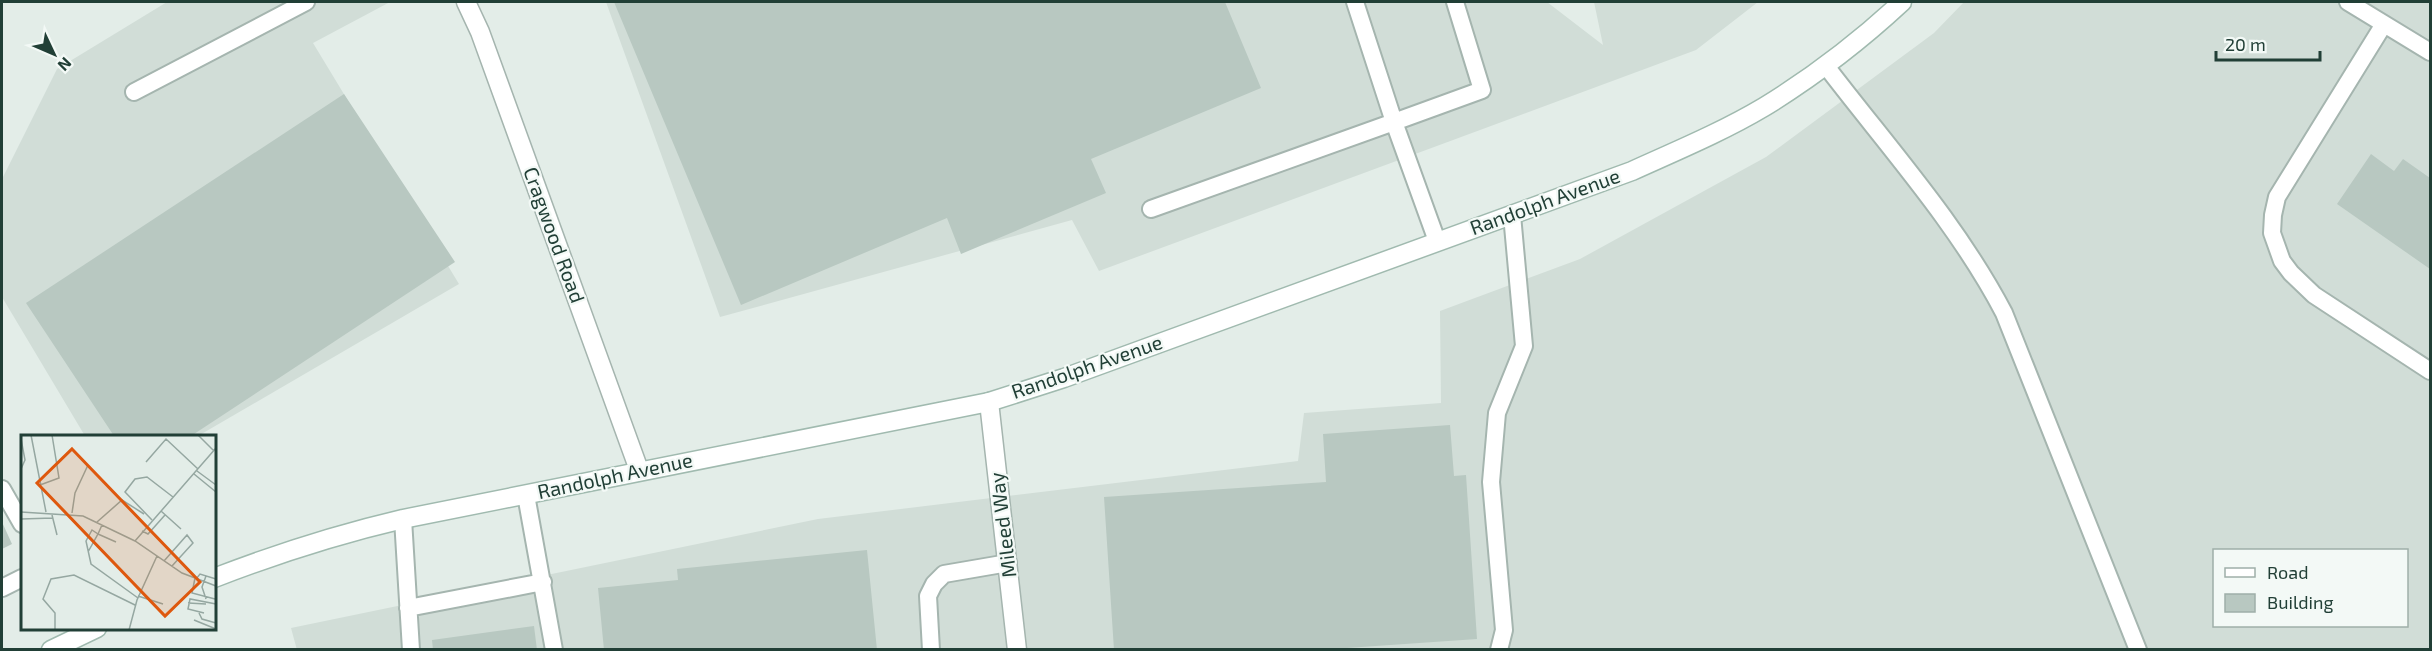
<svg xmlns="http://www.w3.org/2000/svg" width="2432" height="651" viewBox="0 0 2432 651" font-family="'Exo 2',sans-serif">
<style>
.built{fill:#d1ddd7;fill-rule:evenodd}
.building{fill:#b8c8c1}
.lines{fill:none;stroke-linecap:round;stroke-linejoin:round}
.service-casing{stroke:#a5b5af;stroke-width:20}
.minor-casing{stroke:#a5b5af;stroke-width:21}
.secondary-casing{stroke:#a0baaf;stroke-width:21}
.service{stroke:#fff;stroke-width:16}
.minor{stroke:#fff;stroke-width:18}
.secondary{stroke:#fff;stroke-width:18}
.labels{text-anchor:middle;stroke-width:4.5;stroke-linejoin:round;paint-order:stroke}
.street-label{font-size:20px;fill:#213f36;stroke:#f3f9f6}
.inset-road{fill:none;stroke:#95a7a1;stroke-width:1.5}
.view{fill:#de580e;fill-opacity:0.15;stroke:#de580e;stroke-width:3}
.inset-edge{fill:none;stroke:#213f36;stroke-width:3}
</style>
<rect width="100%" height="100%" fill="#e3ede8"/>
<path class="built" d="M167,2H390L313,43L459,284L198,436H85L2,297V179L57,69Z
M606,2H1547L1603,45L1594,2H1758L1696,50L1099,271L1072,220L720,317Z
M1964,2H2430V649L297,650L291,628L818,519L1298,461L1304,413L1441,403L1440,311L1580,259L1766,157L1934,33ZM2214,550H2406V626H2214Z"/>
<path class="building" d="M614,2H1225L1261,88L1091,159L1106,193L961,254L947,218L741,305Z
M344,94L455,262L191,436H114L26,303Z
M2371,154L2394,171L2403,159L2430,178V269L2337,204Z
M1450,425L1454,476L1466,475L1477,639L1318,650H1114L1104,497L1326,482L1323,434Z
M2,522L12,544L2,549Z
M867,550L877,650H604L598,588L678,580L677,569Z
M534,626L537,650H433L432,640Z"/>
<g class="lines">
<g class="service-casing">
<path id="service" d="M2348,2L2430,52
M2384,24L2277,197L2273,215L2272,233L2282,261L2291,273L2314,295L2430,371
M1826,66C1887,146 1957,223 2004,313L2138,650
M134,92L306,2
M1151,209L1394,122L1355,2
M1437,241L1394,122L1482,90L1455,2
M2,489L22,524
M526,495L554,650
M403,519L411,650
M2,588L22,578
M408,608L543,582
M931,650L928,596L934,584L944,574L1008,563
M1499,650L1504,630L1491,482L1497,413L1524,346L1512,215"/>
</g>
<g class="minor-casing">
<path id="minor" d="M466,2L480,32L639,470
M989,402L1017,650"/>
</g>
<g class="secondary-casing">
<path id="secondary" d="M214,578C276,554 339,534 403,519L989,402L1064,378L1632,171C1676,151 1722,132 1764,107C1813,77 1860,41 1902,2
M51,650L97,628"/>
</g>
<use href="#service" class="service"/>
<use href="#minor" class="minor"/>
<use href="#secondary" class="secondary"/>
</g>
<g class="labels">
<g class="street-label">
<text transform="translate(1545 202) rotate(-20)" y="7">Randolph Avenue</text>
<text transform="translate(554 235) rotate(70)" y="7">Cragwood Road</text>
<text transform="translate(1087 367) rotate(-19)" y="7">Randolph Avenue</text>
<text transform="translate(615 476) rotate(-12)" y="7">Randolph Avenue</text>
<text transform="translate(1003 525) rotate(-97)" y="7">Mileed Way</text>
</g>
</g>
<g transform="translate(21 435)">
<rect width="195" height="195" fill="#e3ede8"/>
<path class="inset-road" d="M10,0L25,77M177,0L193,16M0,4L4,25L0,34M125,27L145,4L177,34M176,36L195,50M173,39L195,57M19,50L38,43L31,0M140,76L160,94M0,77L62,81L114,106L161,138L195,151M51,78L54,58L67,30M31,80L36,100M0,84L32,83M131,85L104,57L114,44L126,42L152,62M76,87L101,65L123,79M81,90L77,99L71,95L65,106L70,129L117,163M121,96L127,99L144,80M114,106L195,13M67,117L77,99L95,107M143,126L166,100L172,108L151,131M174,143L171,158L194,164M175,144L179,139L195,144M117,161L142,169M185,164L181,152L185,141M167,168L185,169M178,178L181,184L195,188M183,178L167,174L169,164L195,169M173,185L195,194M34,195V178L22,164L30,144L53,140L114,170M108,195L116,165L136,121"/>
<path class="view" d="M51,14L179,147L144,181L16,48Z"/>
<rect width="195" height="195" class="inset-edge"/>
</g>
<rect width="2432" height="651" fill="none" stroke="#213f36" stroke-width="6"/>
<rect x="2213" y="549" width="195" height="78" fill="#f3f9f6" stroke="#9fafa9" stroke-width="1.5"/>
<rect x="2225" y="568" width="30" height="9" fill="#ffffff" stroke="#9fafa9" stroke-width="1.5"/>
<text x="2267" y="579" font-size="18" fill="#213f36">Road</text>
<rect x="2225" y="594" width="30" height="18" fill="#b8c8c1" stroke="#9fafa9" stroke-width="1.5"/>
<text x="2267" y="609" font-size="18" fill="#213f36">Building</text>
<g transform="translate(54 54) rotate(134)" stroke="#f3f9f6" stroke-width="4.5" paint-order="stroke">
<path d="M0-4.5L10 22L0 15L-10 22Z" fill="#213f36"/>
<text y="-9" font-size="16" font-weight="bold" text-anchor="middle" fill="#213f36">N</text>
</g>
<path d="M2216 51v9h104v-9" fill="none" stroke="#213f36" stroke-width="3"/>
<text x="2225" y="51" font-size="18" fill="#213f36" stroke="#f3f9f6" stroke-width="4.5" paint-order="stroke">20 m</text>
</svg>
